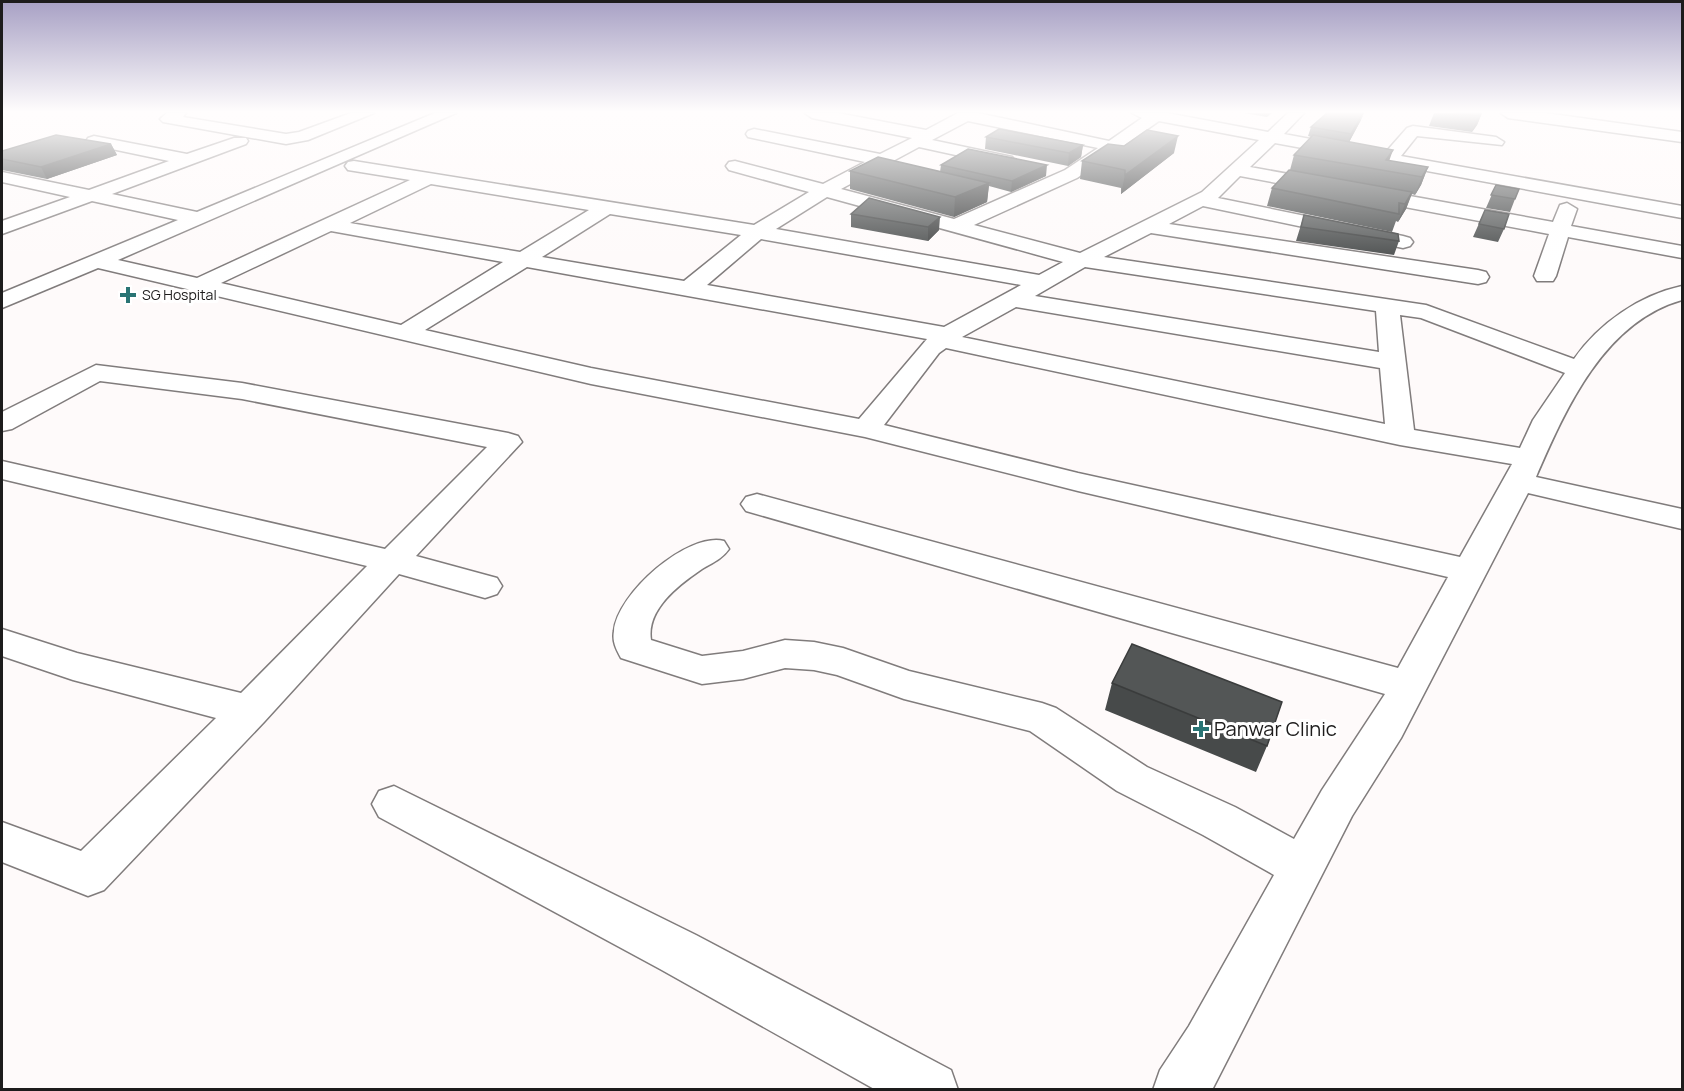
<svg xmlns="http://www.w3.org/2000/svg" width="1684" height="1091" viewBox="0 0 1684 1091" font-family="Manrope,sans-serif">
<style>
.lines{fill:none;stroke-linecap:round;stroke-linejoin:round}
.minor-casing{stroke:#807c7c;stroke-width:3}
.minor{fill:#fff;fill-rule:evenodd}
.wall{fill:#474a4a}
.shaded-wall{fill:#3a3c3c}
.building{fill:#535656;stroke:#3a3c3c;stroke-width:1.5}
.poi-dot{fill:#297474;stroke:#fff;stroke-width:2}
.labels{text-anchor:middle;stroke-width:6;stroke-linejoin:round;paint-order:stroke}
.far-poi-label{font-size:14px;fill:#1d1c1c;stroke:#fff;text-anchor:start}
.near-poi-label{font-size:20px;fill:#1d1c1c;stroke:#fff;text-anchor:start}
</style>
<rect width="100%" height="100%" fill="#fefafa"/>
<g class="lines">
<g class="minor-casing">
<path id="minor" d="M167,113H186L183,117L286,134L299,132L351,113H374L308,140L286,144L163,122L160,119Z
M435,113H456L118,260L197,278L410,180L348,170L345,166L348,162L354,161L754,225L809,192L729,170L726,166L729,162L735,161L823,184L865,162L748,137L746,134L748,131L754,129L880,154L912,138L812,118L805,113H838L926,130L958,113H978L1109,141L1142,118L1132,113H1167L1268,132L1288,113H1304L1284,134L1385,153L1407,128L1413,126L1496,137L1504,142L1502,145L1417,136L1401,156L1682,206V218L1275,143L1250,167L1553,222L1560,205L1567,203L1577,209L1571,226L1682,246V258L1568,237L1556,276L1553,281H1537L1534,276L1549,234L1240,176L1218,198L1403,236L1410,238L1413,242L1410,246L1403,248L1203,206L1169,224L1478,270L1486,272L1489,277L1486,282L1478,284L1151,233L1104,257L1426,305L1574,359C1599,323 1640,295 1682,286V300C1604,322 1566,408 1536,477L1682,509V529L1528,493L1401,738L1352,816L1212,1090H1153L1160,1070L1189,1026L1274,875L1203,835L1117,791L1030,731L904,699L837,675L814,670L785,668L743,679L702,684L621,658C616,649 612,641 614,631C617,594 687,532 724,541L729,549C722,559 712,563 702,569C680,584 646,609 651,640L702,656L743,651L785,640L814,642L843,648L909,671L1042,703L1056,708L1147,767L1235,807L1294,839L1322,790L1385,694L746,511L741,504L746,497L757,494L1398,668L1448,577L1078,491L865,437L591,384L98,268L2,308V293L178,220L92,201L2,234V221L70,197L2,182V172L89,190L169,161L88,144L86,141L88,138L94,136L187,154L234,138H246L248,141L246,144L112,194L197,212ZM968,121L1098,148L1065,170L954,219L841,189L919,147L1006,166L1012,165L1015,161L1012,157L932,140ZM1159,121L1259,140L1202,192L1080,253L974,225L1077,178ZM431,184L589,210L520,252L350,223ZM827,197L1063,262L1039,275L776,229ZM610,214L741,235L684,281L542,257ZM331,231L503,262L401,325L221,283ZM761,239L1021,285L944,327L707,285ZM527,267L927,339L859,419L591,368L425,330ZM1085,267L1376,311L1379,352L1035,296ZM1016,307L1380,368L1385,424L962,337ZM1400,315L1421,318L1565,373L1533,420L1520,448L1414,430ZM946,348L1400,445L1512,464L1460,557L1078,473L884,425L939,353Z
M1501,113H1545L1682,132V142L1508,118Z
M96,365L242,383L508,433L518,436L522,442L416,556L497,578L502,586L497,594L485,598L399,574L264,722L104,890L88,896L2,862V822L81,851L216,718L73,680L2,656V629L77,653L241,693L367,566L2,479V461L385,549L487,447L242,399L100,381L12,429L2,431V412Z
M394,786L696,935L951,1070L958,1090H876L660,969L379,817L372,804L379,791Z"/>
</g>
<use href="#minor" class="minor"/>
</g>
<path class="wall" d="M1244,113H1272L1267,117Z
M1434,113H1482L1477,125L1472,132L1429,126Z
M1361,120L1349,142L1389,161L1428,167L1421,185L1415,195L1412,194L1406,209L1398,222L1396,221L1392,232L1267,206L1272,188L1290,170L1294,155L1311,137L1308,136L1311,127Z
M986,137L1083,145L1081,157L1068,166L985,149Z
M111,144L117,155L47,179L2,170V171V151Z
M1124,146L1174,153L1121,194V188L1080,179L1082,161Z
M941,165L1046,176L1011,192L989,186L987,202L954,217L850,189V171L940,172Z
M1496,185L1515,199L1510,212L1486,208Z
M869,198L939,230L928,241L851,227V214Z
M1485,210L1504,229L1498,242L1473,237Z
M1304,215L1399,241L1394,255L1296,241Z
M1112,683L1267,746L1256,772L1105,710Z"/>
<path class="shaded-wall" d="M1364,113L1361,120L1348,144L1351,134Z
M1480,113H1482L1477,125L1472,132L1478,116Z
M1178,136L1174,153L1121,194L1125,175Z
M111,144L117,155L47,179L41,167Z
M1083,145L1081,157L1068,166L1069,153Z
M1393,150L1387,167L1386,160Z
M1047,165L1046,176L1011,192L1012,181Z
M1428,167L1421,185L1415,195L1422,177Z
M989,183L987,202L954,217L955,197Z
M1412,192L1406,209L1398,222L1405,204Z
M940,217L939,230L928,241V227Z"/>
<path class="building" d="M1327,113H1363L1351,134L1311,127Z
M1456,113H1480L1478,116Z
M999,129L1083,145L1069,153L986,137Z
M1147,130L1178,136L1125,175V170L1082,161L1108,144L1124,146Z
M56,135L111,144L41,167L2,159V151Z
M1313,135L1393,150L1386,160L1428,167L1422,177L1294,155Z
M968,149L1047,165L1012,181L941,165Z
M878,157L989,183L955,197L850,171Z
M1289,170L1412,192L1405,204L1399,203V214L1272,188Z
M1496,185L1519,189L1515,199L1491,195Z
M869,198L940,217L928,227L851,214Z
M1485,210L1509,214L1504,229L1479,224Z
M1304,215L1398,234L1399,241L1301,227Z
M1132,644L1282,702L1267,746L1112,683Z"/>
<linearGradient id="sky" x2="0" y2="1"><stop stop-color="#a7a0c4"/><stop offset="0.42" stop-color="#fffdfd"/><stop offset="1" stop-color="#fffdfd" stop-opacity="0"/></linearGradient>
<rect width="1684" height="266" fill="url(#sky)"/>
<g class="poi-dot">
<path d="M125 286h6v6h6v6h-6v6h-6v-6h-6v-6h6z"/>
<path d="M1198 720h6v6h6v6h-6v6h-6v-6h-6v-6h6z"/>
</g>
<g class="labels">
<g class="far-poi-label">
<text x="142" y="300">SG Hospital</text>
</g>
<g class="near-poi-label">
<text x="1214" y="736">Panwar Clinic</text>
</g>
</g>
<rect width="1684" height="1091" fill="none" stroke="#1d1c1c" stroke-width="6"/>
</svg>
